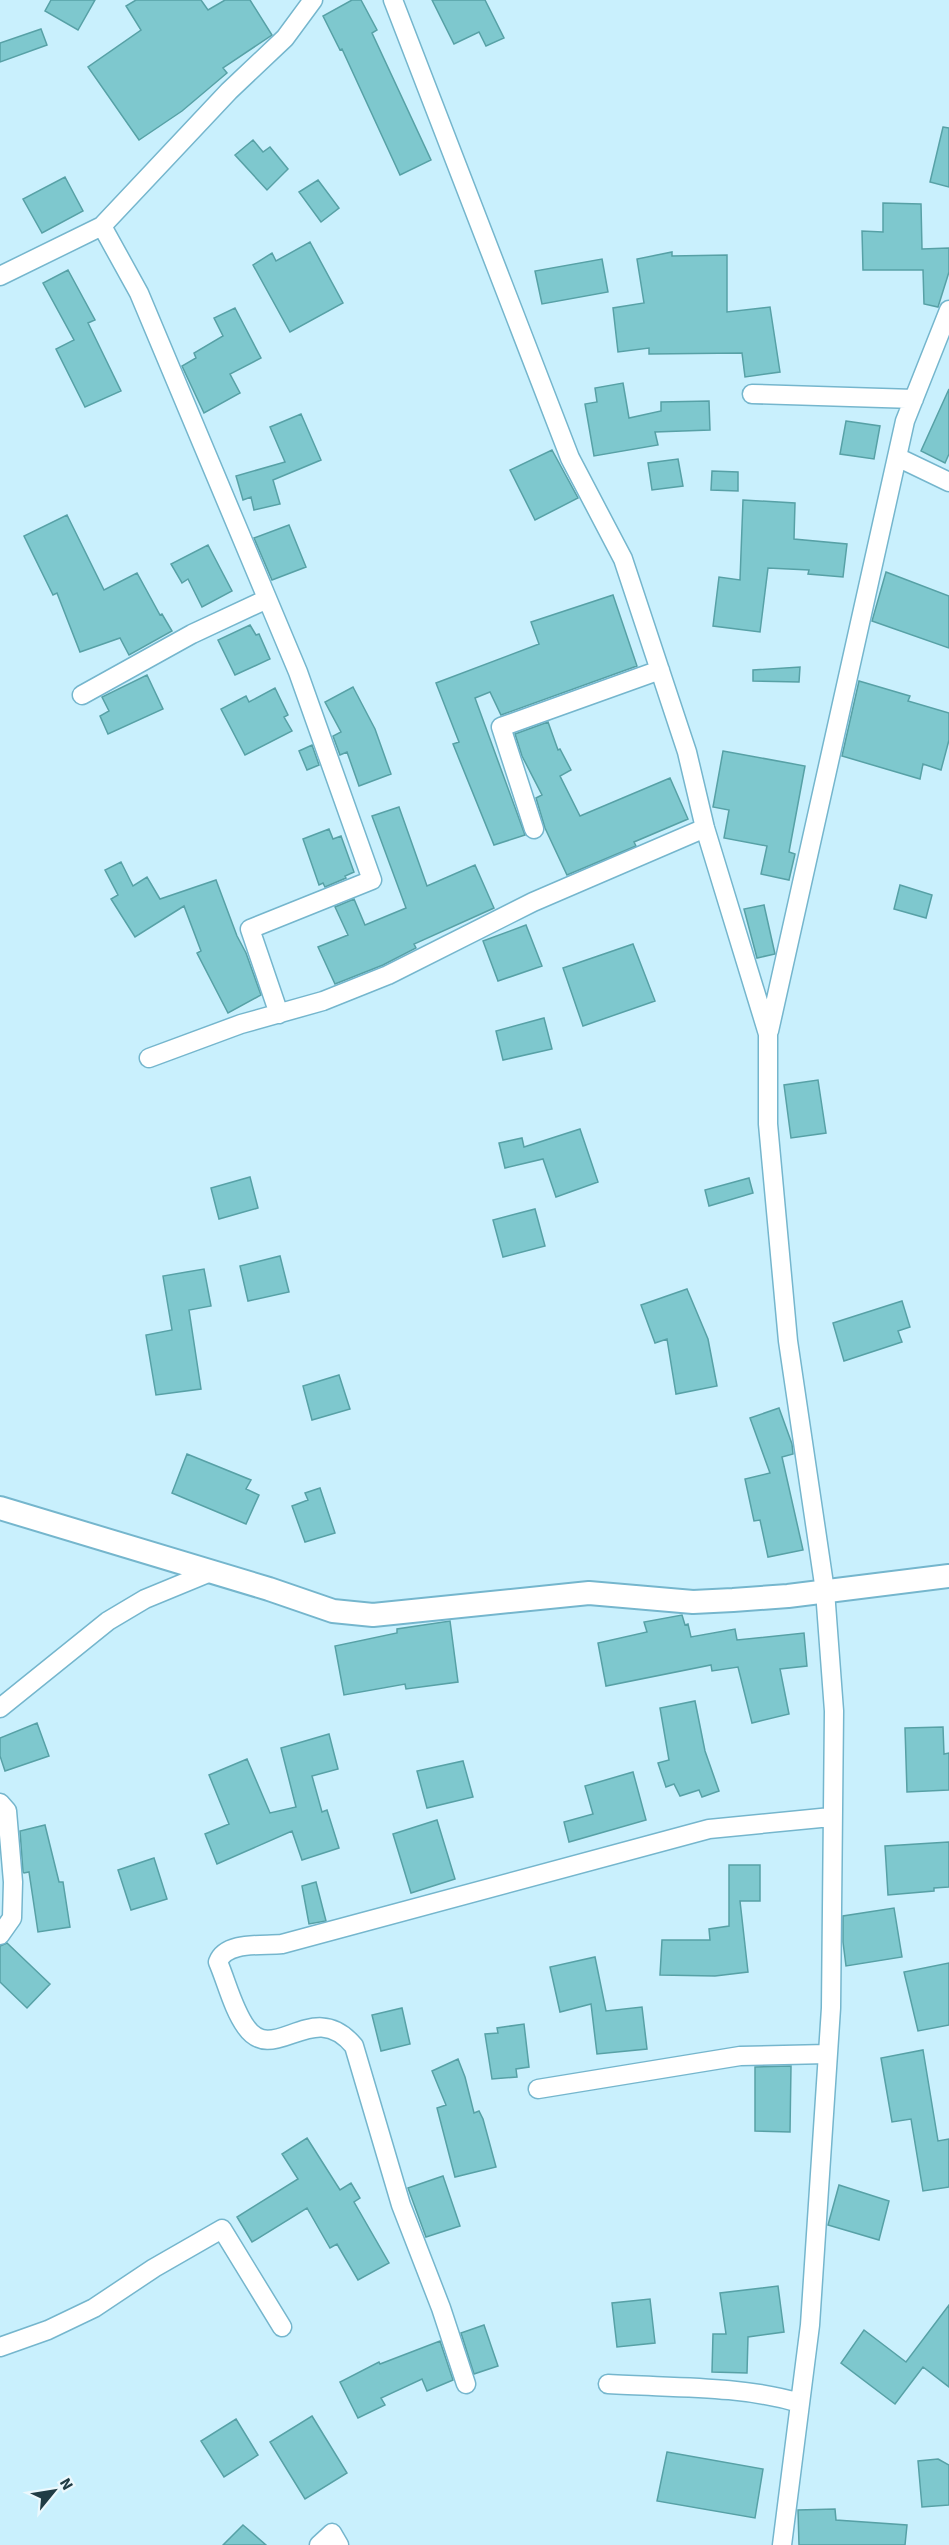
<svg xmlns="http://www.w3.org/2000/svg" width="949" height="2545" viewBox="0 0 949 2545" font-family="'Source Sans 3',sans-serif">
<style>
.building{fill:#7ec8ce;stroke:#57a1a6;stroke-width:1.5}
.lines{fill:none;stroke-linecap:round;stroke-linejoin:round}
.minor-casing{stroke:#75b6cd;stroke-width:21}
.tertiary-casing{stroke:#75b6cd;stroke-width:26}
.minor{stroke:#fff;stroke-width:18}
.tertiary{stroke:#fff;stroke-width:22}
</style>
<rect width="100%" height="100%" fill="#c9f0fd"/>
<path class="building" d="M51,0H95L78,30L45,11Z
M136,0H201L208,10L225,0H250L272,35L223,68L227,73L182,111L139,140L88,67L141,30L126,6Z
M352,0H361L377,30L372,33L431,160L400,175L342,49L340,50L323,16Z
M432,0H485L504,38L486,46L479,32L454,44Z
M41,29L47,45L0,62V43Z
M943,127L949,128V187L930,182Z
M253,140L263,152L270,147L288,169L267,190L235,155Z
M65,177L83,211L42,233L23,199Z
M318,180L339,208L321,222L299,192Z
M883,203L921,204L922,249L949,248V272L938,307L924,304L923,270H863L862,231L883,232Z
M310,242L343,303L290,332L253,265L272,253L276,261Z
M672,252V256L727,255V312L770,307L780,372L745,377L742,353L649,354V348L618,352L613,308L644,303L637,259Z
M602,259L608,292L542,304L535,271Z
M68,270L95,320L88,323L121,391L85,407L56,349L74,340L43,283Z
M235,308L261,358L230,374L240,393L204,413L182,366L196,358L194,353L223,336L214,318Z
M623,383L629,418L661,411V402L709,401L710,430L655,432L658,445L594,456L585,404L597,402L595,388Z
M949,389V454L945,463L921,451Z
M301,414L321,460L273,480L280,504L254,510L251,497L243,500L236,476L285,462L270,427Z
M846,421L880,426L874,459L840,454Z
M552,450L578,498L535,520L510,470Z
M678,459L683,486L652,490L648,463Z
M712,471L738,472V491L711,490Z
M743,500L795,503L794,539L847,544L843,577L808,574L809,570L768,568L760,632L713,626L719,577L740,580Z
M67,515L104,590L137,573L160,615L162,614L172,631L129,655L120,638L80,652L57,593L53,595L24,536Z
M289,525L306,567L272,580L254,538Z
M208,545L232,591L202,607L188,579L182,583L171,564Z
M886,572L949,596V648L872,621Z
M613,595L637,666L501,715L490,692L475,698L525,835L494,845L453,744L459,742L436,683L539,644L531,622Z
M250,625L256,635L259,634L270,659L235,675L218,640Z
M800,667L799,682L753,681V670Z
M147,675L163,709L108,734L100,716L109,711L102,697Z
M859,681L910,696L908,701L949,713V740L941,770L923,764L920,779L842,756Z
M353,687L375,729L391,774L359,786L347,752L340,755L333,736L341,732L325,702Z
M275,688L288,715L284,717L292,731L245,755L221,709L246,696L249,702Z
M548,722L558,750L560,749L571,770L560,776L580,816L670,778L688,819L634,842L636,846L567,875L545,828L536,798L542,795L522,756L515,734Z
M312,745L319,765L307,770L299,751Z
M723,751L805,766L789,852L795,854L789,880L761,874L767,846L724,838L729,810L713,807Z
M399,807L427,886L475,865L494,908L414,944L416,948L383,965L335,984L318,947L348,935L335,907L354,899L365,925L406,908L372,816Z
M329,829L333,839L341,836L354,872L345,876L346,878L325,887L323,883L319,885L303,839Z
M121,862L133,886L147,877L160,899L216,880L237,936L246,953L261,995L228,1013L197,953L201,951L184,906L135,937L111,899L118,895L105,870Z
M900,885L932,895L926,918L894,909Z
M764,905L775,954L757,958L744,909Z
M526,925L542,966L498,981L483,941Z
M633,944L655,1001L583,1026L563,968Z
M544,1018L552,1049L503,1060L496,1031Z
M818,1080L826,1133L791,1138L784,1085Z
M580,1129L598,1182L556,1197L543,1159L505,1168L499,1143L522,1138L524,1147Z
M250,1177L258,1208L219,1219L211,1188Z
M749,1178L753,1193L709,1206L705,1190Z
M535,1209L545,1246L503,1257L493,1220Z
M280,1256L289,1292L248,1301L240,1266Z
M204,1269L211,1306L189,1310L201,1389L156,1395L146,1335L172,1330L163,1276Z
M687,1289L708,1339L717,1386L676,1394L667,1339L655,1343L641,1305Z
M902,1301L910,1327L898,1331L902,1342L844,1361L833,1323Z
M339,1375L350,1409L312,1420L303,1386Z
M779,1408L792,1444L793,1454L782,1457L803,1550L768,1557L760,1520L754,1521L745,1479L770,1473L750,1418Z
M187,1454L251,1480L246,1489L259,1495L246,1524L172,1493Z
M320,1488L335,1533L305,1542L292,1506L308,1500L305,1493Z
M682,1615L685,1625L688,1624L691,1637L735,1629L737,1640L804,1633L807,1666L780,1669L789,1714L752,1723L738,1667L712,1671L711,1665L606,1686L598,1643L647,1632L644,1622Z
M450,1621L458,1682L406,1689L405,1684L344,1695L335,1646L397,1633V1629Z
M695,1701L705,1751L719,1791L702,1797L699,1790L680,1796L674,1784L666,1787L658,1763L669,1760L660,1708Z
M37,1723L49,1756L5,1771L0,1756V1738Z
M943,1727L944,1754L949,1753V1790L907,1792L905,1728Z
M329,1734L338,1769L312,1776L322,1812L327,1810L339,1848L302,1860L292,1831L217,1864L205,1834L229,1824L209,1775L247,1759L270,1813L296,1807L281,1748Z
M463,1761L473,1797L427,1808L417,1771Z
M633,1772L646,1820L569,1842L564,1822L593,1814L585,1786Z
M437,1820L455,1879L411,1893L393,1834Z
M45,1825L59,1882H63L70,1927L38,1932L29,1872L24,1873L23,1872L20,1831Z
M949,1842V1887L934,1888V1891L888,1895L885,1846Z
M154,1858L167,1899L131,1910L118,1870Z
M729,1865H760V1901H740L748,1972L715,1976L660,1975L662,1940H710L709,1929L729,1926Z
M316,1882L326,1921L309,1924L302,1886Z
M894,1908L902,1957L846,1966L843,1942V1916Z
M7,1943L50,1984L27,2008L0,1982V1946Z
M595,1957L606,2011L642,2007L647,2049L597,2054L591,2004L560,2012L550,1967Z
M949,1963V2025L918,2031L904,1972Z
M402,2008L410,2044L381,2051L372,2015Z
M524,2024L529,2067L516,2069L517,2077L492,2079L485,2034L498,2033L497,2028Z
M923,2050L938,2141L949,2139V2187L923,2191L911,2119L892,2122L881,2058Z
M458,2059L465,2077L474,2113L479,2111L483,2119L496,2167L455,2177L437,2108L446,2105L432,2071Z
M791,2066L790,2132L755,2131V2067Z
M307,2138L340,2190L351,2183L360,2198L354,2202L389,2263L358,2280L337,2244L330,2248L307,2208L252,2242L237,2217L298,2179L282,2154Z
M443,2176L460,2226L426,2237L408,2188Z
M839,2185L889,2201L879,2240L828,2225Z
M778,2286L784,2332L748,2337L747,2373L712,2372L713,2334H726L720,2293Z
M650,2299L655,2343L617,2347L612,2303Z
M949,2305V2387L923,2367L895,2404L841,2363L864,2330L906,2362Z
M484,2325L498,2366L474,2374L461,2333Z
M440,2341L453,2380L427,2391L422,2379L381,2398L385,2405L358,2418L340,2382L379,2362L380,2364Z
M312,2416L347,2473L305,2499L270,2442Z
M236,2419L258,2455L224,2477L201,2441Z
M667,2452L763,2469L755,2518L657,2501Z
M938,2459L949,2465V2505L922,2507L918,2461Z
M835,2509L836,2520L907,2525L905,2545H799L798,2510Z
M243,2525L266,2545H223Z"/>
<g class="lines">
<g class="minor-casing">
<path id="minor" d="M393,0L570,458L623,559L687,752L705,828L768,1034V1124L788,1341L825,1591L834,1711L831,2008L810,2325L782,2545
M102,226L139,293L298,672L372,880L250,929L279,1014
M0,276L102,226L229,91L285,38L313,0
M752,394L914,399
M897,457L949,482
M82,695L192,634L267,599
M534,829L501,727L660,670
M769,1031L905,421L949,310
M149,1058L241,1024L323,1001L388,975L533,902L705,828
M0,1708L108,1621L145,1599L213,1571
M0,1803L7,1811L13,1882L12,1918L0,1935
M538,2089L740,2056L827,2054
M0,2347L48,2330L94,2308L154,2268L222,2229L282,2327
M466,2384L441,2308L401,2205L354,2046C313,1996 274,2067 246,2027C233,2009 227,1983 218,1962C226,1941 262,1946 282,1944L709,1829L831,1817
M608,2384C671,2388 739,2385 800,2403
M319,2545L332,2533L339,2545"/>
</g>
<g class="tertiary-casing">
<path id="tertiary" d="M0,1508L269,1589L333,1611L373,1615L589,1593L693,1602L733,1600L788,1596L949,1576"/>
</g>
<use href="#minor" class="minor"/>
<use href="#tertiary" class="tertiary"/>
</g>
<g transform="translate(54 2491) rotate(60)" stroke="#ebf8fd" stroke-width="4.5" paint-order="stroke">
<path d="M0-4.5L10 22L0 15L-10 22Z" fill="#203c45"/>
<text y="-9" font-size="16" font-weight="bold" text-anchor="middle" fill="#203c45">N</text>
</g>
</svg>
